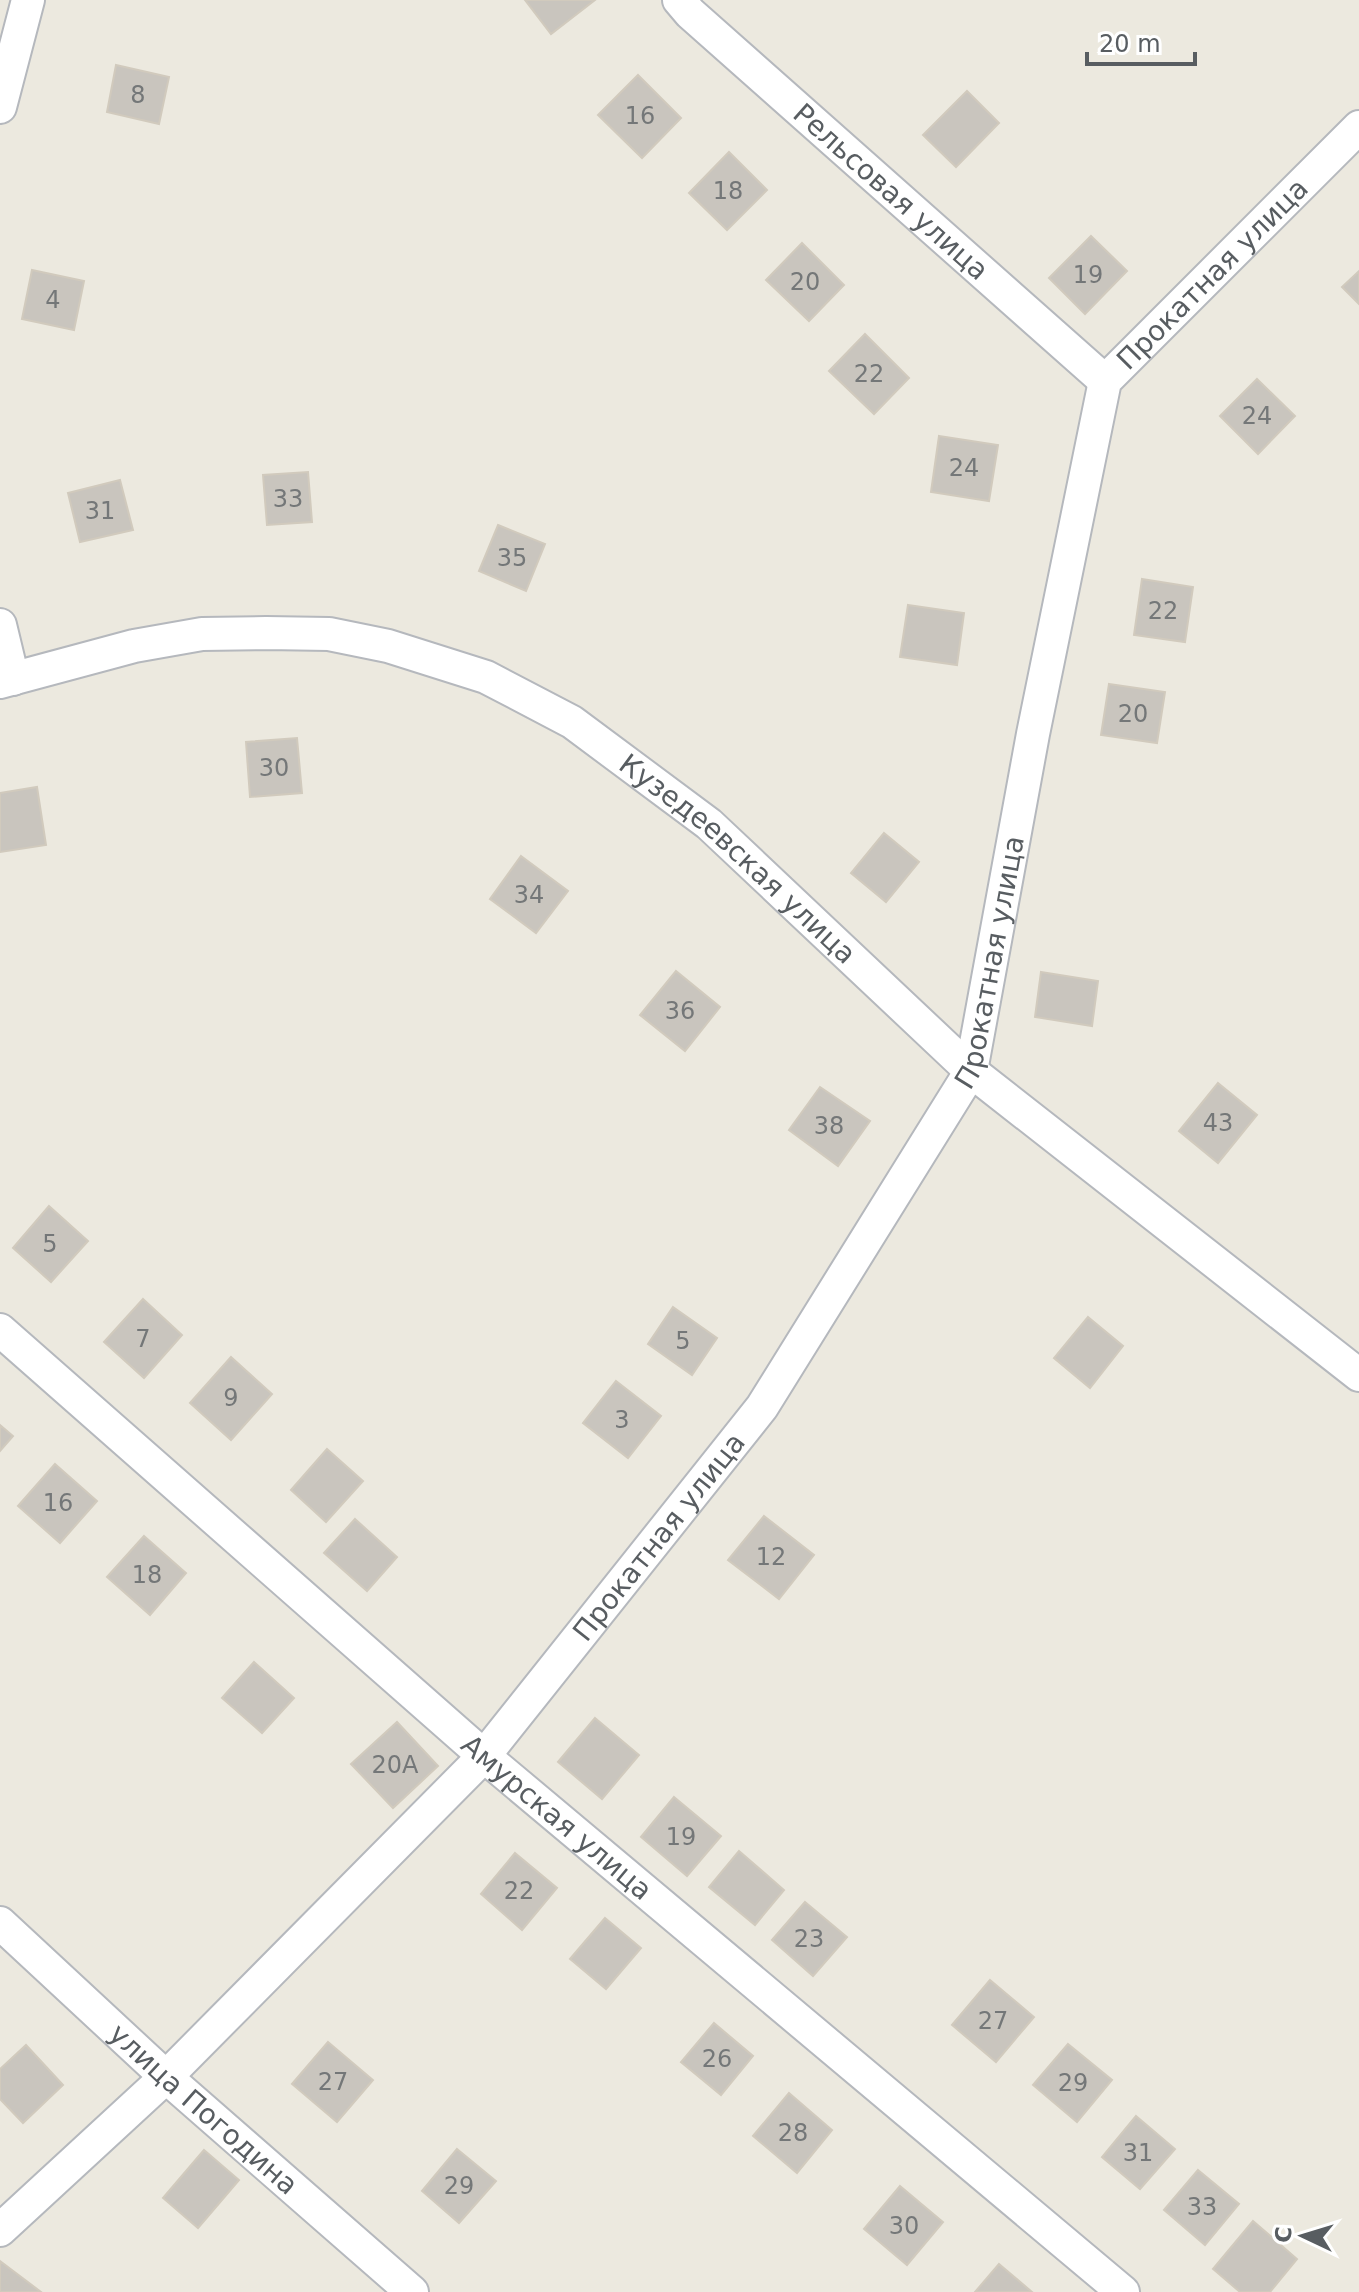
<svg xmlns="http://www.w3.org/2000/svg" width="1359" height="2292" viewBox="0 0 1359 2292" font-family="'DejaVu Sans',sans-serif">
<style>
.building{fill:#c9c5be;stroke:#d1cabd;stroke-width:2}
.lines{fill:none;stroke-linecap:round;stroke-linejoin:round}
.street-casing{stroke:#b5b8bd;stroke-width:36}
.street{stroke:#fff;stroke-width:32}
.labels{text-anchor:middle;stroke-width:8;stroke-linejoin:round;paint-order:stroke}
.number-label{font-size:24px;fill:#747778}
.street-label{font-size:28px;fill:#585d61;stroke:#fff}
</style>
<rect width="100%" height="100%" fill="#ece9df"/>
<path class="building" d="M525,0H595L551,34Z
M116,65L169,77L159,124L107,112Z
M638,75L681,118L642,158L598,115Z
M967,91L999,123L956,167L923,135Z
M729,152L767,190L727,230L689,193Z
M1091,236L1127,271L1085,314L1049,278Z
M802,243L844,285L809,321L766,280Z
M32,270L84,281L74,330L22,319Z
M1359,271V304L1342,287Z
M865,334L909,378L874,414L829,371Z
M1257,379L1295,416L1258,454L1220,416Z
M939,436L998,445L989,501L931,492Z
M308,472L312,522L267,525L263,475Z
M120,480L133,530L80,542L68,493Z
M498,525L545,544L526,591L479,571Z
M1142,579L1193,587L1185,642L1134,635Z
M908,605L964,613L957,665L900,657Z
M1109,684L1165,692L1157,743L1101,735Z
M297,738L302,793L250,797L246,742Z
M37,787L46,845L0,852V793Z
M884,833L919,862L886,902L851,873Z
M521,856L568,891L536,933L490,899Z
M676,971L720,1007L685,1051L640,1015Z
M1041,972L1098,981L1092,1026L1035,1017Z
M1218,1083L1257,1115L1218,1163L1179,1131Z
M820,1087L870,1121L838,1166L789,1130Z
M49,1206L88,1241L51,1282L13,1248Z
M143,1299L182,1335L144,1378L104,1342Z
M673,1307L717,1338L692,1375L648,1344Z
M1088,1317L1123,1346L1090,1388L1054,1358Z
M231,1357L272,1394L231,1440L190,1403Z
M616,1381L661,1416L628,1458L583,1423Z
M0,1425L13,1436L0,1451Z
M327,1449L363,1481L326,1522L291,1490Z
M55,1464L97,1501L60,1543L18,1506Z
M764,1516L814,1555L779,1599L728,1560Z
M355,1519L397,1557L367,1591L324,1553Z
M144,1536L186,1573L150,1615L107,1577Z
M254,1662L294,1698L262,1733L222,1698Z
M595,1718L639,1755L602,1799L558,1762Z
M397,1722L438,1766L393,1808L351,1764Z
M674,1797L721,1836L687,1876L641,1837Z
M739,1851L784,1890L755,1925L709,1887Z
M515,1853L557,1888L522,1930L481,1894Z
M805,1902L847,1937L813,1976L772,1940Z
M605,1918L641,1948L606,1989L570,1959Z
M990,1980L1034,2017L996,2062L952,2025Z
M714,2023L753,2056L721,2095L681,2062Z
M328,2042L373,2080L337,2122L292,2084Z
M1068,2044L1112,2080L1077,2122L1033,2085Z
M26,2045L63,2085L23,2123L0,2099V2069Z
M789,2093L832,2130L797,2173L753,2136Z
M1136,2116L1175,2149L1140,2189L1102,2157Z
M457,2149L496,2181L459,2223L422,2191Z
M204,2150L239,2180L198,2228L163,2198Z
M1198,2170L1239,2204L1205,2245L1164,2210Z
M900,2186L943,2222L907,2265L864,2229Z
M1253,2221L1297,2259L1270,2292H1240L1213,2269Z
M0,2261L41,2292H0Z
M999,2264L1032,2292H975Z"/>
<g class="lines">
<g class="street-casing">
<g id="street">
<path id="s1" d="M679,0L690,13L1105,381"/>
<path d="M0,107L28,0"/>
<path d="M0,625L13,679"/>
<path id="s2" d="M0,682L134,646L202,634L266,633L329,634L388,646L486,677L572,722L709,824L971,1071L1359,1375"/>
<path id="s3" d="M0,1330L484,1756L1123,2292"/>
<path id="s4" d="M0,1923L166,2077L412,2292"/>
<path id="s5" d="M0,2230L166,2077L484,1756L762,1407L971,1071L1033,734L1105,381L1359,127"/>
</g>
</g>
<use href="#street" class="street"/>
</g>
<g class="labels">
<g class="number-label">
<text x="138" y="103">8</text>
<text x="640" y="124">16</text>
<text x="728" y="199">18</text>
<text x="1088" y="283">19</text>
<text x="805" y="290">20</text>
<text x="53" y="308">4</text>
<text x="869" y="382">22</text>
<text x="1257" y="424">24</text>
<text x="964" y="476">24</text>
<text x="288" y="507">33</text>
<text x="100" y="519">31</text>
<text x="512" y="566">35</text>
<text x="1163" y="619">22</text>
<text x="1133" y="722">20</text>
<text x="274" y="776">30</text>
<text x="529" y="903">34</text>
<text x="680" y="1019">36</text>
<text x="1218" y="1131">43</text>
<text x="829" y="1134">38</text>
<text x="50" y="1252">5</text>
<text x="143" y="1347">7</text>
<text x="683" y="1349">5</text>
<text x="231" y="1406">9</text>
<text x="622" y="1428">3</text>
<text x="58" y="1511">16</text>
<text x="771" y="1565">12</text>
<text x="147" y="1583">18</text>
<text x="395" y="1773">20А</text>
<text x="681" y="1845">19</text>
<text x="519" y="1899">22</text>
<text x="809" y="1947">23</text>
<text x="993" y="2029">27</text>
<text x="717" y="2067">26</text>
<text x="333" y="2090">27</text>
<text x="1073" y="2091">29</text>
<text x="793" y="2141">28</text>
<text x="1138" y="2161">31</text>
<text x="459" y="2194">29</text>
<text x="1202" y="2215">33</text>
<text x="904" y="2234">30</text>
</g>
<g class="street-label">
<text dy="10" stroke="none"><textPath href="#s1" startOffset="286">Рельсовая улица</textPath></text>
<text dy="10" stroke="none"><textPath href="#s5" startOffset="2374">Прокатная улица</textPath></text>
<text dy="10" stroke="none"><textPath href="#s2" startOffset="810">Кузедеевская улица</textPath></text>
<text dy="10" stroke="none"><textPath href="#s5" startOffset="1630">Прокатная улица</textPath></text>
<text dy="10" stroke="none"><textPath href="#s5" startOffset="958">Прокатная улица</textPath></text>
<text dy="10" stroke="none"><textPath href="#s3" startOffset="740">Амурская улица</textPath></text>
<text dy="10" stroke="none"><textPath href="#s4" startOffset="276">улица Погодина</textPath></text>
</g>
</g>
<g transform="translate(1303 2236) rotate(274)" stroke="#ffffff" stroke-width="6" paint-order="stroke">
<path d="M0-6L14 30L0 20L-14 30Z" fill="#585d61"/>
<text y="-12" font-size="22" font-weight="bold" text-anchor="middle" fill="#585d61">С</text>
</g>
<path d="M1087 52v12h108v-12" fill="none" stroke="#585d61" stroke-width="4"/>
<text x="1099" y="52" font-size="24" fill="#585d61" stroke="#ffffff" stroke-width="6" paint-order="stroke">20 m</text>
</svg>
